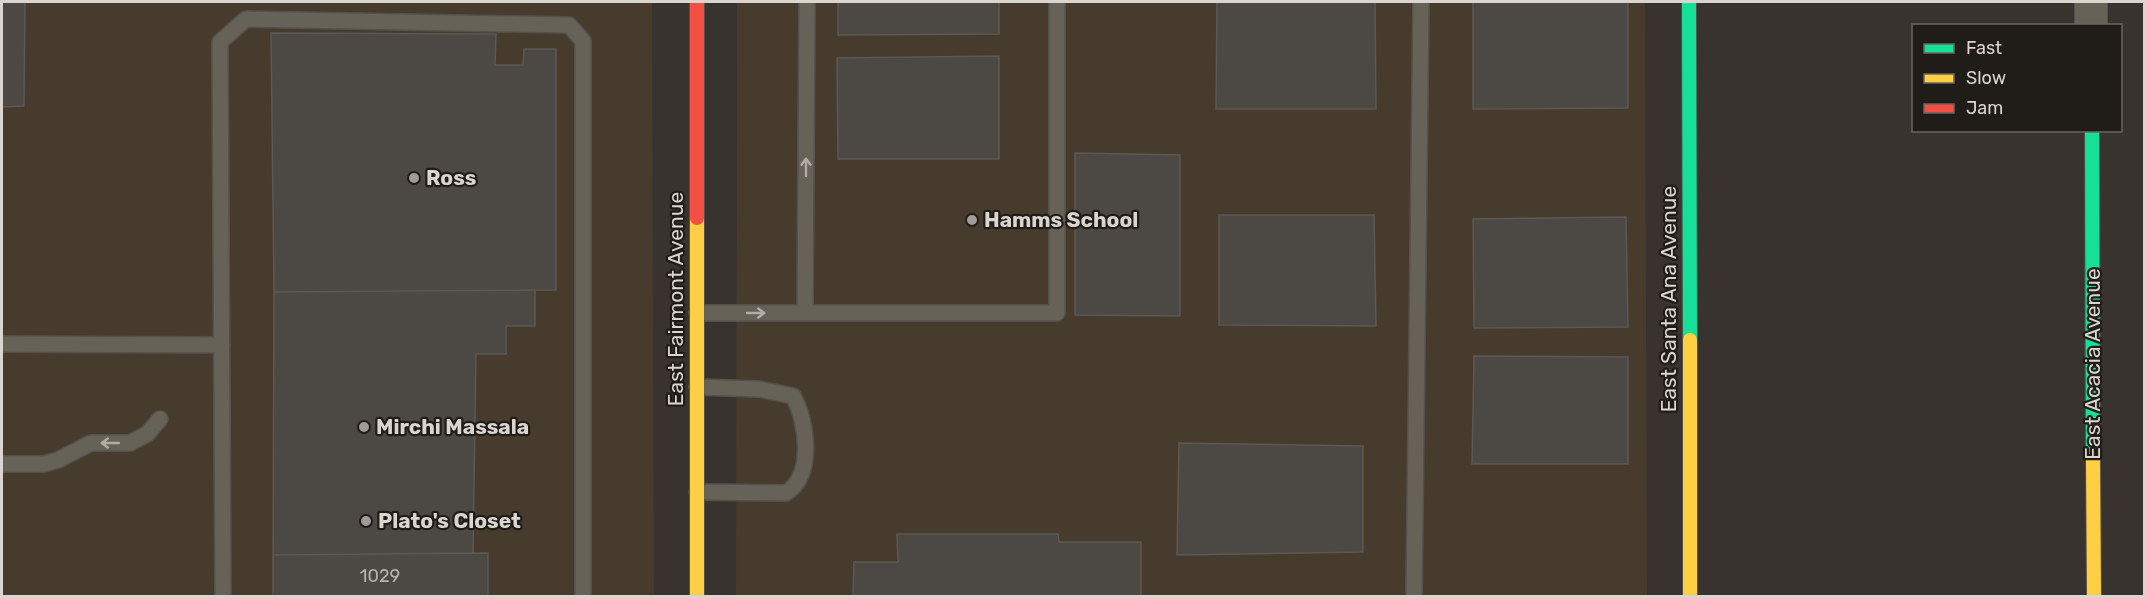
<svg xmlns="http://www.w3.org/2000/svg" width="2146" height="598" viewBox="0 0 2146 598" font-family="Rubik,sans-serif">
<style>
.built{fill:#473b2d}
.building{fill:#4c4844;stroke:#5c5853;stroke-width:1.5}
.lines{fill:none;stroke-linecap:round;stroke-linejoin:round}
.lane-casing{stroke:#54504c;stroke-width:18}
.street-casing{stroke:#54504c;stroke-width:34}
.fast-casing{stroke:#54504c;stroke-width:16}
.slow-casing{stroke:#54504c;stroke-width:16}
.jam-casing{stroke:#54504c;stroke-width:16}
.lane{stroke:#666258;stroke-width:15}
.street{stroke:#666258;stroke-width:32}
.fast{stroke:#16e098;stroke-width:14}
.slow{stroke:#ffcf43;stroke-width:14}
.jam{stroke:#f24e42;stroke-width:14}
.oneway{stroke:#b1ada5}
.poi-dot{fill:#a19c97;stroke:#201c18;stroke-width:2}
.labels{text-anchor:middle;stroke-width:4.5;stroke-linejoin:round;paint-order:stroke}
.number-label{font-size:18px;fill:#b6b2ac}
.poi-label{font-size:21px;font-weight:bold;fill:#dad5cf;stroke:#201c18;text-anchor:start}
.street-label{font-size:21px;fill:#dad5cf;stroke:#201c18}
</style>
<rect width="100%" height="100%" fill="#38332e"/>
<path class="built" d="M2,2H652L654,596H2Z
M737,2H1645L1647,596H736Z"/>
<path class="building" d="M2,2H25L24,106L2,107Z
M838,2H999V34L838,35Z
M1217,2H1375L1376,109H1216Z
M1473,2H1628V108L1473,109Z
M271,33L496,34L495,65H523L524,49H556V290L274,292Z
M999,56V159H838L837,58Z
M1075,153L1180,155V316L1075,315Z
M1219,215H1374L1376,326L1219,325Z
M1626,217L1628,327L1474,328L1473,219Z
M535,290V326H506V354H476L473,553L273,555L274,292Z
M1474,356L1628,357V464H1472Z
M1179,443L1363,446V552L1177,555Z
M897,534H1058L1059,542H1141V596H853L854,562H898Z
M488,553V596H273V555Z"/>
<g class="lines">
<g class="lane-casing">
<path id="lane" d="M697,313H805L807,2
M805,313H1057V2
M2,344L222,345
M697,387L759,389L793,396C807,421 815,475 786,493L697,492
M2,464H44L58,460L91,443H130L147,434L160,419
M223,596L220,42L246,19L569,25L583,41V596
M1414,596L1421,2"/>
</g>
<g class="street-casing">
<path id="street" d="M2091,2V26"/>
</g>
<g class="fast-casing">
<path id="fast" d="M1689,2L1690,340
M2092,130L2093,459"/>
</g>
<g class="slow-casing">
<path id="slow" d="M697,218V596
M1690,340V596
M2093,459L2094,596"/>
</g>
<g class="jam-casing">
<path id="jam" d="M697,2V218"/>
</g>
<use href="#lane" class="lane"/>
<use href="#street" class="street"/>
<use href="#fast" class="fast"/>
<use href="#slow" class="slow"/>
<use href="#jam" class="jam"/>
</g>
<defs><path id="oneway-shaft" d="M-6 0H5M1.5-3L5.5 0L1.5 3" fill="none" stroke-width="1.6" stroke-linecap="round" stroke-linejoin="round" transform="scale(1.5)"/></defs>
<g class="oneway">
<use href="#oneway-shaft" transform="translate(806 167) rotate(-90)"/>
<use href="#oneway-shaft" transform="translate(756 313)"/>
<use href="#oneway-shaft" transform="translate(110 443) rotate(180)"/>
</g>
<g class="poi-dot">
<circle cx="414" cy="178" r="6"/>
<circle cx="972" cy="220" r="6"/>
<circle cx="364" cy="427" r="6"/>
<circle cx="366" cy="521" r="6"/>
</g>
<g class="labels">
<g class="number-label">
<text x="380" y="582">1029</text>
</g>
<g class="poi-label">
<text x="426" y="185">Ross</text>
<text x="984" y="227">Hamms School</text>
<text x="376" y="434">Mirchi Massala</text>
<text x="378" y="528">Plato's Closet</text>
</g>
<g class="street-label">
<text transform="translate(676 299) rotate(-90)" y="7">East Fairmont Avenue</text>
<text transform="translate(1669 299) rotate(-90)" y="7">East Santa Ana Avenue</text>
<text transform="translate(2093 364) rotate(-90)" y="7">East Acacia Avenue</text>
</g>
</g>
<rect width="2146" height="598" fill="none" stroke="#dad5cf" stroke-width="6"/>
<rect x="1912" y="24" width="210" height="108" fill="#201c18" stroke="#6a6661" stroke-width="1.5"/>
<rect x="1924" y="44" width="30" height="9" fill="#16e098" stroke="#6a6661" stroke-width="1.5"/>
<text x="1966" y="54" font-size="18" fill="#dad5cf">Fast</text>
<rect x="1924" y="74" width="30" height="9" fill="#ffcf43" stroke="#6a6661" stroke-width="1.5"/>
<text x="1966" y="84" font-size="18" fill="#dad5cf">Slow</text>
<rect x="1924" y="104" width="30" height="9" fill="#f24e42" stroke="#6a6661" stroke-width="1.5"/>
<text x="1966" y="114" font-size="18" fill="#dad5cf">Jam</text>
</svg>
